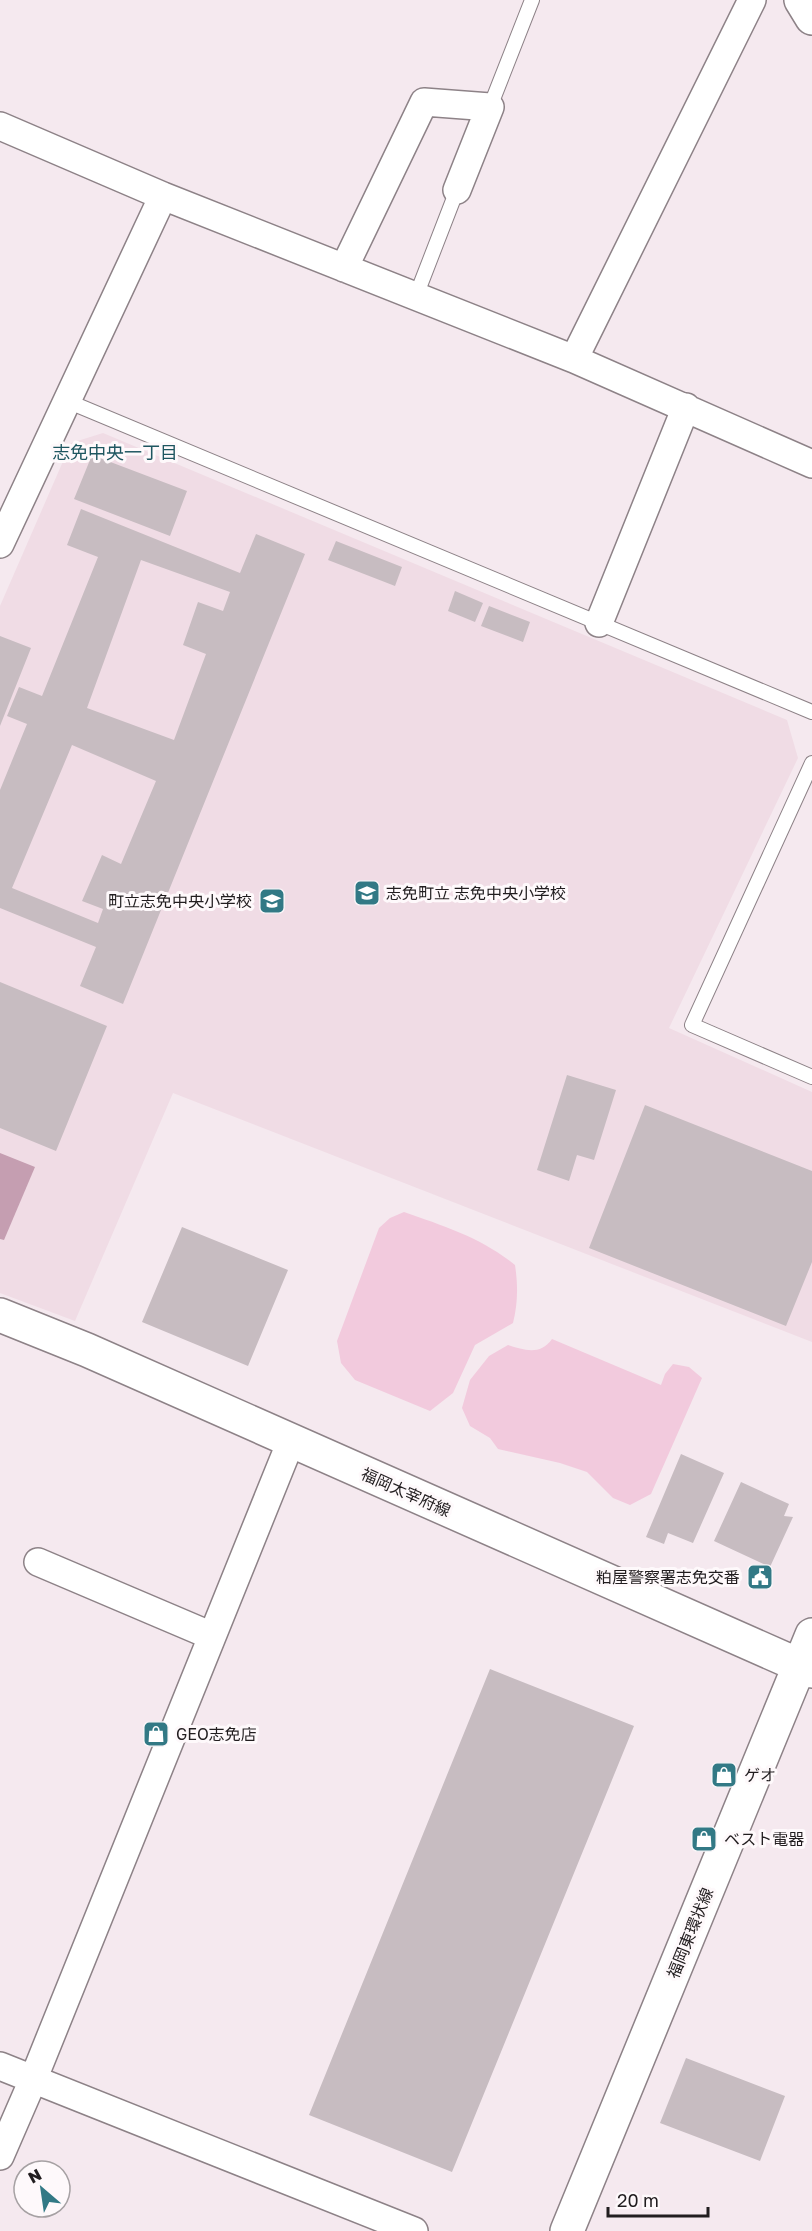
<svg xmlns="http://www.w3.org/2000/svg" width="812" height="2231" viewBox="0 0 812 2231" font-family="'Golos Text','Noto Sans JP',sans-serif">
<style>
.built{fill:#f0dce5}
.green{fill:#f2cadd}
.water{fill:#c59eb1}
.building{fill:#c7bcc1;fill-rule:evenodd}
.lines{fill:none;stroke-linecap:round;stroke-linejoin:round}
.service-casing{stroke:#8d8287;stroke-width:16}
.minor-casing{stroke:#8d8287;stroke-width:30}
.primary-casing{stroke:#8d8287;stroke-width:36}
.service{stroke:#fff;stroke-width:14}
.minor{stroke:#fff;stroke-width:27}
.primary{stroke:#fff;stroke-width:33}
.labels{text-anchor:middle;stroke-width:6;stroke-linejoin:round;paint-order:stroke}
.poi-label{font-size:16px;fill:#211d1f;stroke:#fef9fb;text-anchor:start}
.street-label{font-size:16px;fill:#211d1f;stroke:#fef9fb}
.neighbourhood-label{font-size:18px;fill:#1e5660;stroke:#fef9fb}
</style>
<rect width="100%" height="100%" fill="#f5e9ef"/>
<path class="built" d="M103,433L787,720L798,758L669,1028L812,1092V1342L173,1093L75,1321L0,1293V606L71,443Z"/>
<path class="green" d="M404,1212C444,1226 482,1238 515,1265C518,1285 518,1303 513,1323L475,1345L453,1393L430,1411L355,1380L341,1363L337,1341L379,1228L390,1218Z
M552,1339L661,1385L665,1374L673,1364L689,1367L702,1378L651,1494L630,1505L613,1498L587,1472L560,1463L498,1449L490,1438L470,1426L462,1408L470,1380L489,1356L508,1345C524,1350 540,1356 552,1339Z"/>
<path class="water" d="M0,1153L35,1167L4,1240L0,1239Z"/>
<path class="building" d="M92,455L187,491L170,536L74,499Z
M81,509L240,573L256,534L305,554L123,1004L80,986L96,947L0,908V790L27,724L7,716L19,687L42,696L98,557L67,545ZM141,560L230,592L223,611L198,602L183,645L206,654L174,740L87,708ZM72,745L156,781L121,864L102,855L82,901L103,909L98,923L12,888Z
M336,541L402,567L395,586L328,560Z
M455,591L483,603L475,622L448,611Z
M489,606L530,622L523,642L481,626Z
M0,636L31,648L0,726Z
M0,982L107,1026L56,1151L0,1128Z
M567,1075L616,1090L594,1160L577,1155L569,1181L537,1170Z
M645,1105L812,1171V1262L786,1326L589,1248Z
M182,1227L288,1270L248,1366L142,1322Z
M681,1454L724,1473L693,1543L668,1533L664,1544L646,1537Z
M741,1482L789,1504L784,1516L793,1517L770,1567L714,1541Z
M490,1669L634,1726L452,2172L309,2115Z
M686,2058L785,2096L760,2161L660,2123Z"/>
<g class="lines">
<g class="service-casing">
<path id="service" d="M490,107L532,0
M416,296L457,190
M67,401L812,712
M812,763L692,1025L812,1077"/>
</g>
<g class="minor-casing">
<path id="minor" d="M0,126L163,196L574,359L812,464
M344,268L424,102L490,107L457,190
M574,359L752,0
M0,544L163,196
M599,623L686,407
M38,1562L212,1636
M0,2066L414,2231
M0,2156L33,2080L291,1441"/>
</g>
<g class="primary-casing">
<path id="primary" d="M801,0L812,18
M0,1315L87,1350L812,1671
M567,2231L812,1635"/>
</g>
<use href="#service" class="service"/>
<use href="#minor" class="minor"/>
<use href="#primary" class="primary"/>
</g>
<defs>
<g id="school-square" transform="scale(1.35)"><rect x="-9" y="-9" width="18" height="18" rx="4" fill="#327985" stroke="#fef9fb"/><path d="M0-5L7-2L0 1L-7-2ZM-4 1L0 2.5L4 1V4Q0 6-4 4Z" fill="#fff"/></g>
<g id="civic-square" transform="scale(1.35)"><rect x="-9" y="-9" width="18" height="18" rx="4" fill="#327985" stroke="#fef9fb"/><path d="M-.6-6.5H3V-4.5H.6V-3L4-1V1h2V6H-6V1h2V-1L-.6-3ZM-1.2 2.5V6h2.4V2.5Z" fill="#fff"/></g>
<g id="shop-square" transform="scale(1.35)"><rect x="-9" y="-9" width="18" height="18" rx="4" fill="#327985" stroke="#fef9fb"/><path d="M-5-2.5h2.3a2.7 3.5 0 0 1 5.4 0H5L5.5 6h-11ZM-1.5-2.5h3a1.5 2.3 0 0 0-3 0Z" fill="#fff"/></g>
</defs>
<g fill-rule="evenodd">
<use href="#school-square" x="367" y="893"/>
<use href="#school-square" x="272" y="901"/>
<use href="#civic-square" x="760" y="1577"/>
<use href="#shop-square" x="156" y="1734"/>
<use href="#shop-square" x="724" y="1775"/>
<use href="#shop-square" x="704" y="1839"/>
</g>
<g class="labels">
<g class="poi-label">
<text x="386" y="899">志免町立 志免中央小学校</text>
<text x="252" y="907" text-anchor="end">町立志免中央小学校</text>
<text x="740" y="1583" text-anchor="end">粕屋警察署志免交番</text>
<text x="176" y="1740">GEO志免店</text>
<text x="744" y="1781">ゲオ</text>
<text x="724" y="1845">ベスト電器</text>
</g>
<g class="street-label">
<text transform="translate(406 1492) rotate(24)" y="6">福岡太宰府線</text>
<text transform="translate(690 1933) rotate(-68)" y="6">福岡東環状線</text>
</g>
<g class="neighbourhood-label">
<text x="115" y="459">志免中央一丁目</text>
</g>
</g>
<g transform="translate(42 2189) rotate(331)"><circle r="28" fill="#fef9fb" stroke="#a6a1a3" stroke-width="1.5"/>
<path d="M0-4.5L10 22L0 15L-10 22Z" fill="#327985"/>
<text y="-9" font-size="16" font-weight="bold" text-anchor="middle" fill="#211d1f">N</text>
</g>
<path d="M608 2207v9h100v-9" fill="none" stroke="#211d1f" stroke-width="3"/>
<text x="617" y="2207" font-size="18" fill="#211d1f" stroke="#fef9fb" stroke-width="4.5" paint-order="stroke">20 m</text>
</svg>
